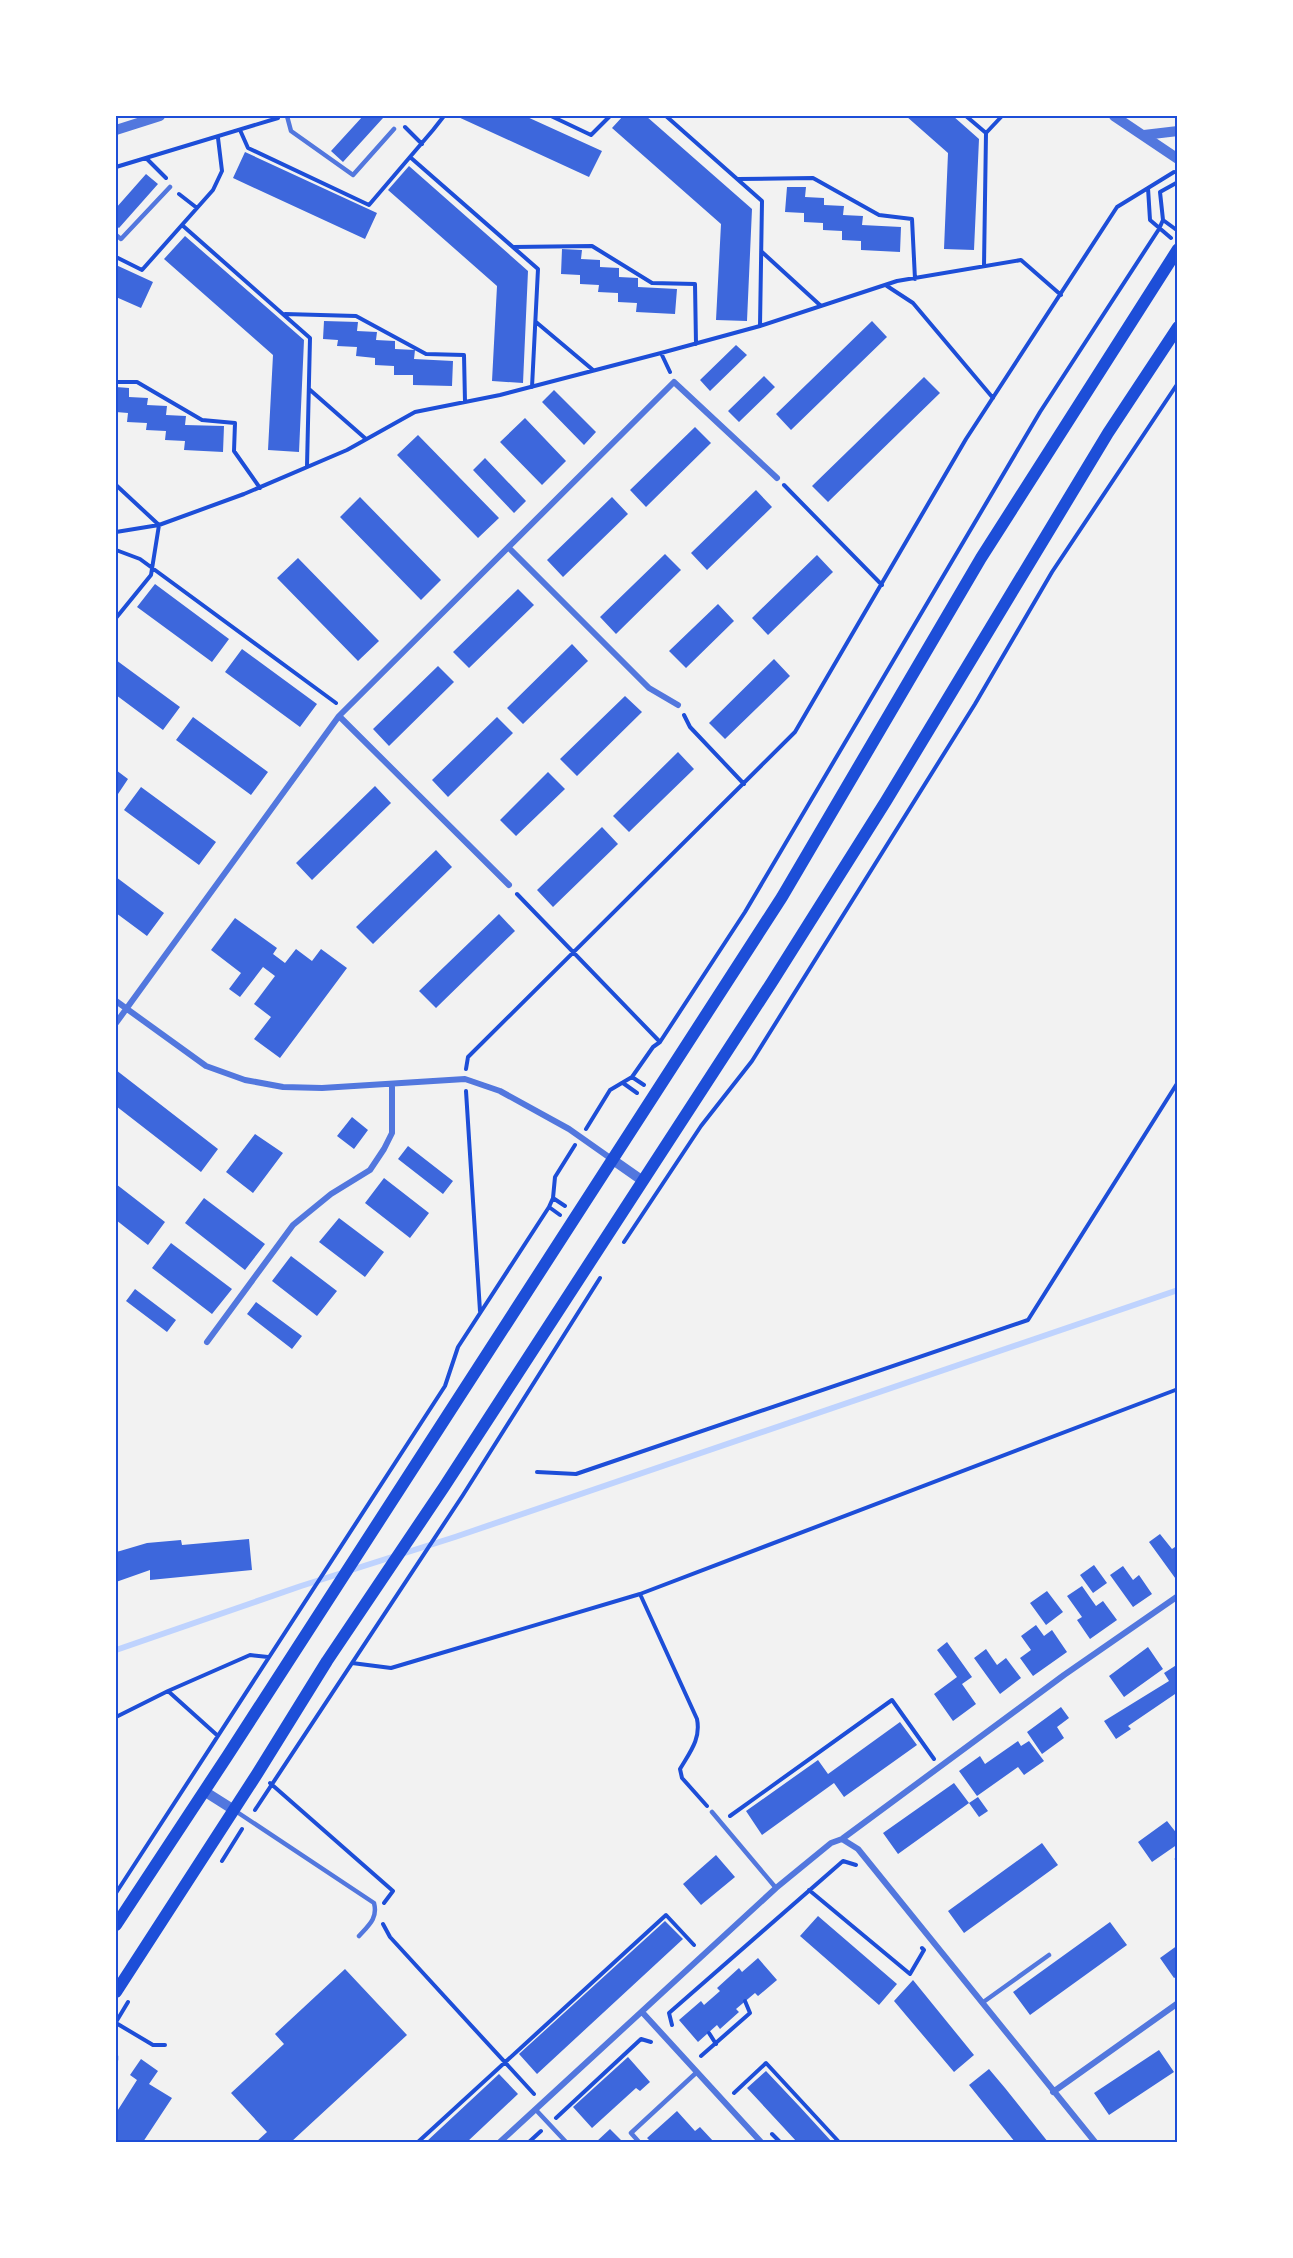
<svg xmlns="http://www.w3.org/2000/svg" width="1293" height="2258" viewBox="0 0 1293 2258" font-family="'IBM Plex Sans',sans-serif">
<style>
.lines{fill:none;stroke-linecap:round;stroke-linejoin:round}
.stream{stroke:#bfd3fe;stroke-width:6}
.building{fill:#3d67dc}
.path{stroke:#1d4ed8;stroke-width:4}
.service{stroke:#5277de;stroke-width:4.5}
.minor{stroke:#5277de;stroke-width:6}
.tertiary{stroke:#5277de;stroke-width:10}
.secondary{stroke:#1d4ed8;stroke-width:12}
.neatline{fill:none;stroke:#1d4ed8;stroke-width:2}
</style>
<rect width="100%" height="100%" fill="#f2f2f2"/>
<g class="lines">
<path class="stream" d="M116,1650L301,1586L455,1537L1178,1290"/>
</g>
<path class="building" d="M363,116H381L383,118L343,162L331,151Z
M456,116H525L602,151L589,177Z
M623,116H646L752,209L747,321L716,320L721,224L612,128Z
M906,116H953L979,139L974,250L944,249L948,153Z
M245,152L377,213L365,239L233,178Z
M409,166L528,271L523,383L492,381L497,286L388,190Z
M146,174L158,184L119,228L116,226V208Z
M787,187H806L805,197L824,198V205L844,206L843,215L863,216L862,225L901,227L900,252L861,250V241L842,240V231L823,230V223L804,222V213L785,212Z
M185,236L304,340L299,452L268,450L273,355L164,259Z
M562,249L582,250L581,259L600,260V267L619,268V277L638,278V287L677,289L675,314L636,312L637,303L618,302V293L598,292L599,285L580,284V275L561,274Z
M116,265L153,282L141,308L116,297Z
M324,321L358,322L357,331L377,332L376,340L395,341V349L415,350L414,359L453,361L452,386L413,385V375H394V366L375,365V358L356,356L357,347L337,346L338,340L323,339Z
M872,321L887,337L791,430L776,414Z
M736,345L747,355L710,391L700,380Z
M764,376L775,387L739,422L728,411Z
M924,377L940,393L828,502L812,486Z
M116,387L129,388V397L148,398L147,405L167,406L166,415L186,416L185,425L224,426L223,452L184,450L185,441L165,440L166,431L146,430L147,423L127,422L128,413L116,412Z
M554,390L596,432L584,445L542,402Z
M525,418L566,461L542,485L500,442Z
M695,427L711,443L646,507L630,490Z
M418,435L499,518L478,538L397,455Z
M485,458L526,501L514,513L473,470Z
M756,490L772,507L707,570L691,553Z
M360,497L441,580L421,600L340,517Z
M612,497L628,514L563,577L547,560Z
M665,554L681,570L616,634L600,617Z
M817,555L833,572L768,635L752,618Z
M298,558L379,641L358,661L277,578Z
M155,584L229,639L212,662L137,607Z
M518,589L534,605L469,668L453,652Z
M718,604L734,621L686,668L669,651Z
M572,644L588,661L523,724L507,708Z
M242,649L317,704L300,727L225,672Z
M774,659L790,676L725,739L709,723Z
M116,660L180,707L163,730L116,695Z
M438,666L454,682L389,746L373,729Z
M625,696L642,712L577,776L560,759Z
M193,717L268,772L251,795L176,740Z
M497,717L513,733L448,797L432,780Z
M678,752L694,769L629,832L613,816Z
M116,770L128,779L116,797Z
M548,772L565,789L516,836L500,820Z
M375,786L391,803L312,880L296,863Z
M141,787L216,842L199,865L124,810Z
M602,827L618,844L553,907L537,890Z
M436,850L452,867L373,944L356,927Z
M116,877L164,913L147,936L116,913Z
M499,914L515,931L436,1008L419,991Z
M235,918L277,948L273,954L285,963L296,949L312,961L321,949L347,968L280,1058L254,1039L271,1017L254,1004L275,976L263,967L240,997L229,989L241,973L211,950Z
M116,1070L218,1149L201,1172L116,1106Z
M352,1117L368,1130L354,1149L337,1136Z
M255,1134L283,1153L253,1193L226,1172Z
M408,1146L453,1181L443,1194L398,1159Z
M384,1178L429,1213L410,1238L365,1203Z
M116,1184L165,1222L148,1245L116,1220Z
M204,1198L265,1244L245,1270L185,1223Z
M339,1218L384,1252L365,1277L319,1242Z
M171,1243L232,1289L212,1314L152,1268Z
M291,1256L337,1291L317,1316L272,1281Z
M135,1289L176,1320L167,1332L126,1301Z
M256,1302L302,1336L292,1349L247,1314Z
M1160,1534L1172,1549L1178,1545V1582L1149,1542Z
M249,1539L252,1570L150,1580V1570L116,1582V1552L120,1551L147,1543L181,1540L182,1545Z
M1094,1565L1107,1583L1093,1593L1080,1575Z
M1123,1566L1133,1580L1139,1575L1152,1594L1133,1607L1110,1575Z
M1082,1586L1096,1606L1103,1601L1117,1620L1090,1639L1077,1620L1082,1617L1067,1596Z
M1047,1591L1063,1612L1046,1625L1030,1603Z
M1036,1625L1044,1636L1052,1630L1067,1652L1033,1676L1020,1658L1031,1650L1021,1636Z
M947,1642L972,1677L962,1684L976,1704L953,1721L934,1694L957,1677L937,1650Z
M1148,1647L1163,1669L1124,1697L1109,1676Z
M986,1649L997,1665L1006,1658L1021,1678L1000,1694L974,1658Z
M1178,1664V1692L1128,1726L1131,1729L1116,1739L1104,1721L1169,1681L1164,1673Z
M1061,1707L1069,1718L1057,1727L1064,1738L1042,1754L1027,1732Z
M900,1722L917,1745L844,1797L834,1783L762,1835L746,1811L818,1760L828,1774Z
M1018,1741L1021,1746L1029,1741L1044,1761L1024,1775L1018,1767L977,1796L959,1771L980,1756L985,1764Z
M954,1783L969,1803L898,1854L883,1833Z
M978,1797L988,1811L979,1817L969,1803Z
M1167,1821L1178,1835V1844L1152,1862L1138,1842Z
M1042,1843L1058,1865L964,1933L948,1911Z
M716,1855L735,1877L701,1905L683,1884Z
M818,1916L897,1984L879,2005L800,1936Z
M665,1921L683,1939L537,2074L519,2054Z
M1110,1922L1127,1945L1030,2015L1013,1992Z
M1178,1945V1976L1174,1978L1160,1958Z
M758,1958L777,1980L758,1996L755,1993L736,2009L739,2012L720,2029L717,2025L698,2042L679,2020L701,2001L704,2005L720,1991L717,1988L739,1968L742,1972Z
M345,1969L407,2035L291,2142H256L267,2132L231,2093L284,2044L275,2034Z
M913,1980L974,2055L954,2072L894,2001Z
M1159,2050L1174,2072L1109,2115L1094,2093Z
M628,2057L650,2082L640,2091L636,2088L592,2128L573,2107Z
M141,2059L158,2071L149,2084L172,2098L143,2142H116V2113L137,2080L130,2075Z
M989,2069L1005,2088L1048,2142H1015L969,2085Z
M766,2071L800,2107L832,2142H797L747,2088Z
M499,2074L518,2094L467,2142H426Z
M677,2111L695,2131L700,2127L714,2142H651L647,2138Z
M610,2129L623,2142H596Z"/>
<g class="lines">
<path class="path" d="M551,116L591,135L610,116
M666,116L762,201L760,326
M966,116L986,133L984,266
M405,127L422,144
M240,130L248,148L369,205L433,130L444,116
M986,133L1002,116
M410,157L538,269L532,387
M146,158L166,178
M116,167L278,118
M738,179L813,178L879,215L912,219L915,279
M179,194L197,208
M1163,220L1178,231
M182,225L310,338L307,466
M1171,238L1150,220L1148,188L1174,172
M513,247L592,246L652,283L695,284L696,344
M762,252L821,306
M116,257L142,270L213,190L222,171L218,138
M887,286L913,303L993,398
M285,314L356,316L426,354L464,355L465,402
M536,322L593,370
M661,353L670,372
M116,382H137L202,420L235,423L234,451L260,488
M309,389L366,439
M116,485L159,525L151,575L116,618
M784,485L882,585
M116,532L159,525L244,494L347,450L415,412L500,395L661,353L760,326L897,281L1021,260L1061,295
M116,550L140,559L336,703
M684,715L690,727L744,784
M517,894L660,1042
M466,1069L468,1057L795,732L966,439L1117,207L1148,188
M632,1077L644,1085
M623,1083L637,1093
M466,1091L480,1311
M586,1129L610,1090L632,1077L653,1047L660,1042L745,912L1040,412L1159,229L1163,220L1160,192L1178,182
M553,1198L565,1206
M549,1207L560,1215
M624,1242L701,1126L752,1061L975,704L1052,572L1178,383
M537,1472L576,1474L1028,1320L1178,1082
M640,1594L697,1719C701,1739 690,1752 680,1769L682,1778L707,1806
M352,1663L391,1668L640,1594L1178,1389
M168,1691L218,1736
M116,1717L168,1691L250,1655L268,1657
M270,1783L393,1891L384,1903
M255,1810L463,1495L600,1278
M730,1816L892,1700L934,1759
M222,1861L242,1829
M809,1890L910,1974L924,1950L922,1948
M116,1893L445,1386L458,1347L549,1207L553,1198L555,1177L575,1145
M383,1924L390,1937L534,2094
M116,2022L128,2002
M116,2023L153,2045H165
M672,2025L669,2013L843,1861L856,1865
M709,2033L716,2044
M701,2056L750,2013L745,2001
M734,2093L766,2063L839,2142
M556,2118L641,2039L651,2042
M772,2134L780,2142
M418,2142L666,1915L694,1945
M529,2142L541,2131"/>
<path class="service" d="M287,116L291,131L353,175L394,129
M116,235L121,239L170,187
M234,1810L374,1903C378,1918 369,1925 359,1936
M712,1812L776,1888
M1177,1859L1178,1860
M982,2003L1049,1955
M116,2056V2060
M536,2110L566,2142
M639,2142L631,2133L697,2072"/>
<path class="minor" d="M509,548L649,688L678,705
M339,716L509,885
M116,1001L206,1066L245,1080L283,1087L322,1088L465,1079L500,1091L569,1129L613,1160
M116,1023L339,716L674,382L777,478
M207,1342L293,1225L331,1194L370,1170L384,1149L392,1133V1084
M842,1839L858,1849L1095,2142
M642,2012L761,2142
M1053,2092L1178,2003
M500,2142L776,1888L831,1843L842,1839L1064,1675L1178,1596"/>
<path class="tertiary" d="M1114,116L1178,159
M116,130L160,116
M1144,135L1178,131
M613,1160L643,1181
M204,1791L234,1810"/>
<path class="secondary" d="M116,1925L228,1755L782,897L981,558L1178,249
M116,1992L257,1774L327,1661L444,1487L772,982L886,801L1108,433L1178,327"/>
</g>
<rect width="1293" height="2258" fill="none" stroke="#ffffff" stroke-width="234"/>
<rect x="117" y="117" width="1059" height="2024" class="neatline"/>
</svg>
